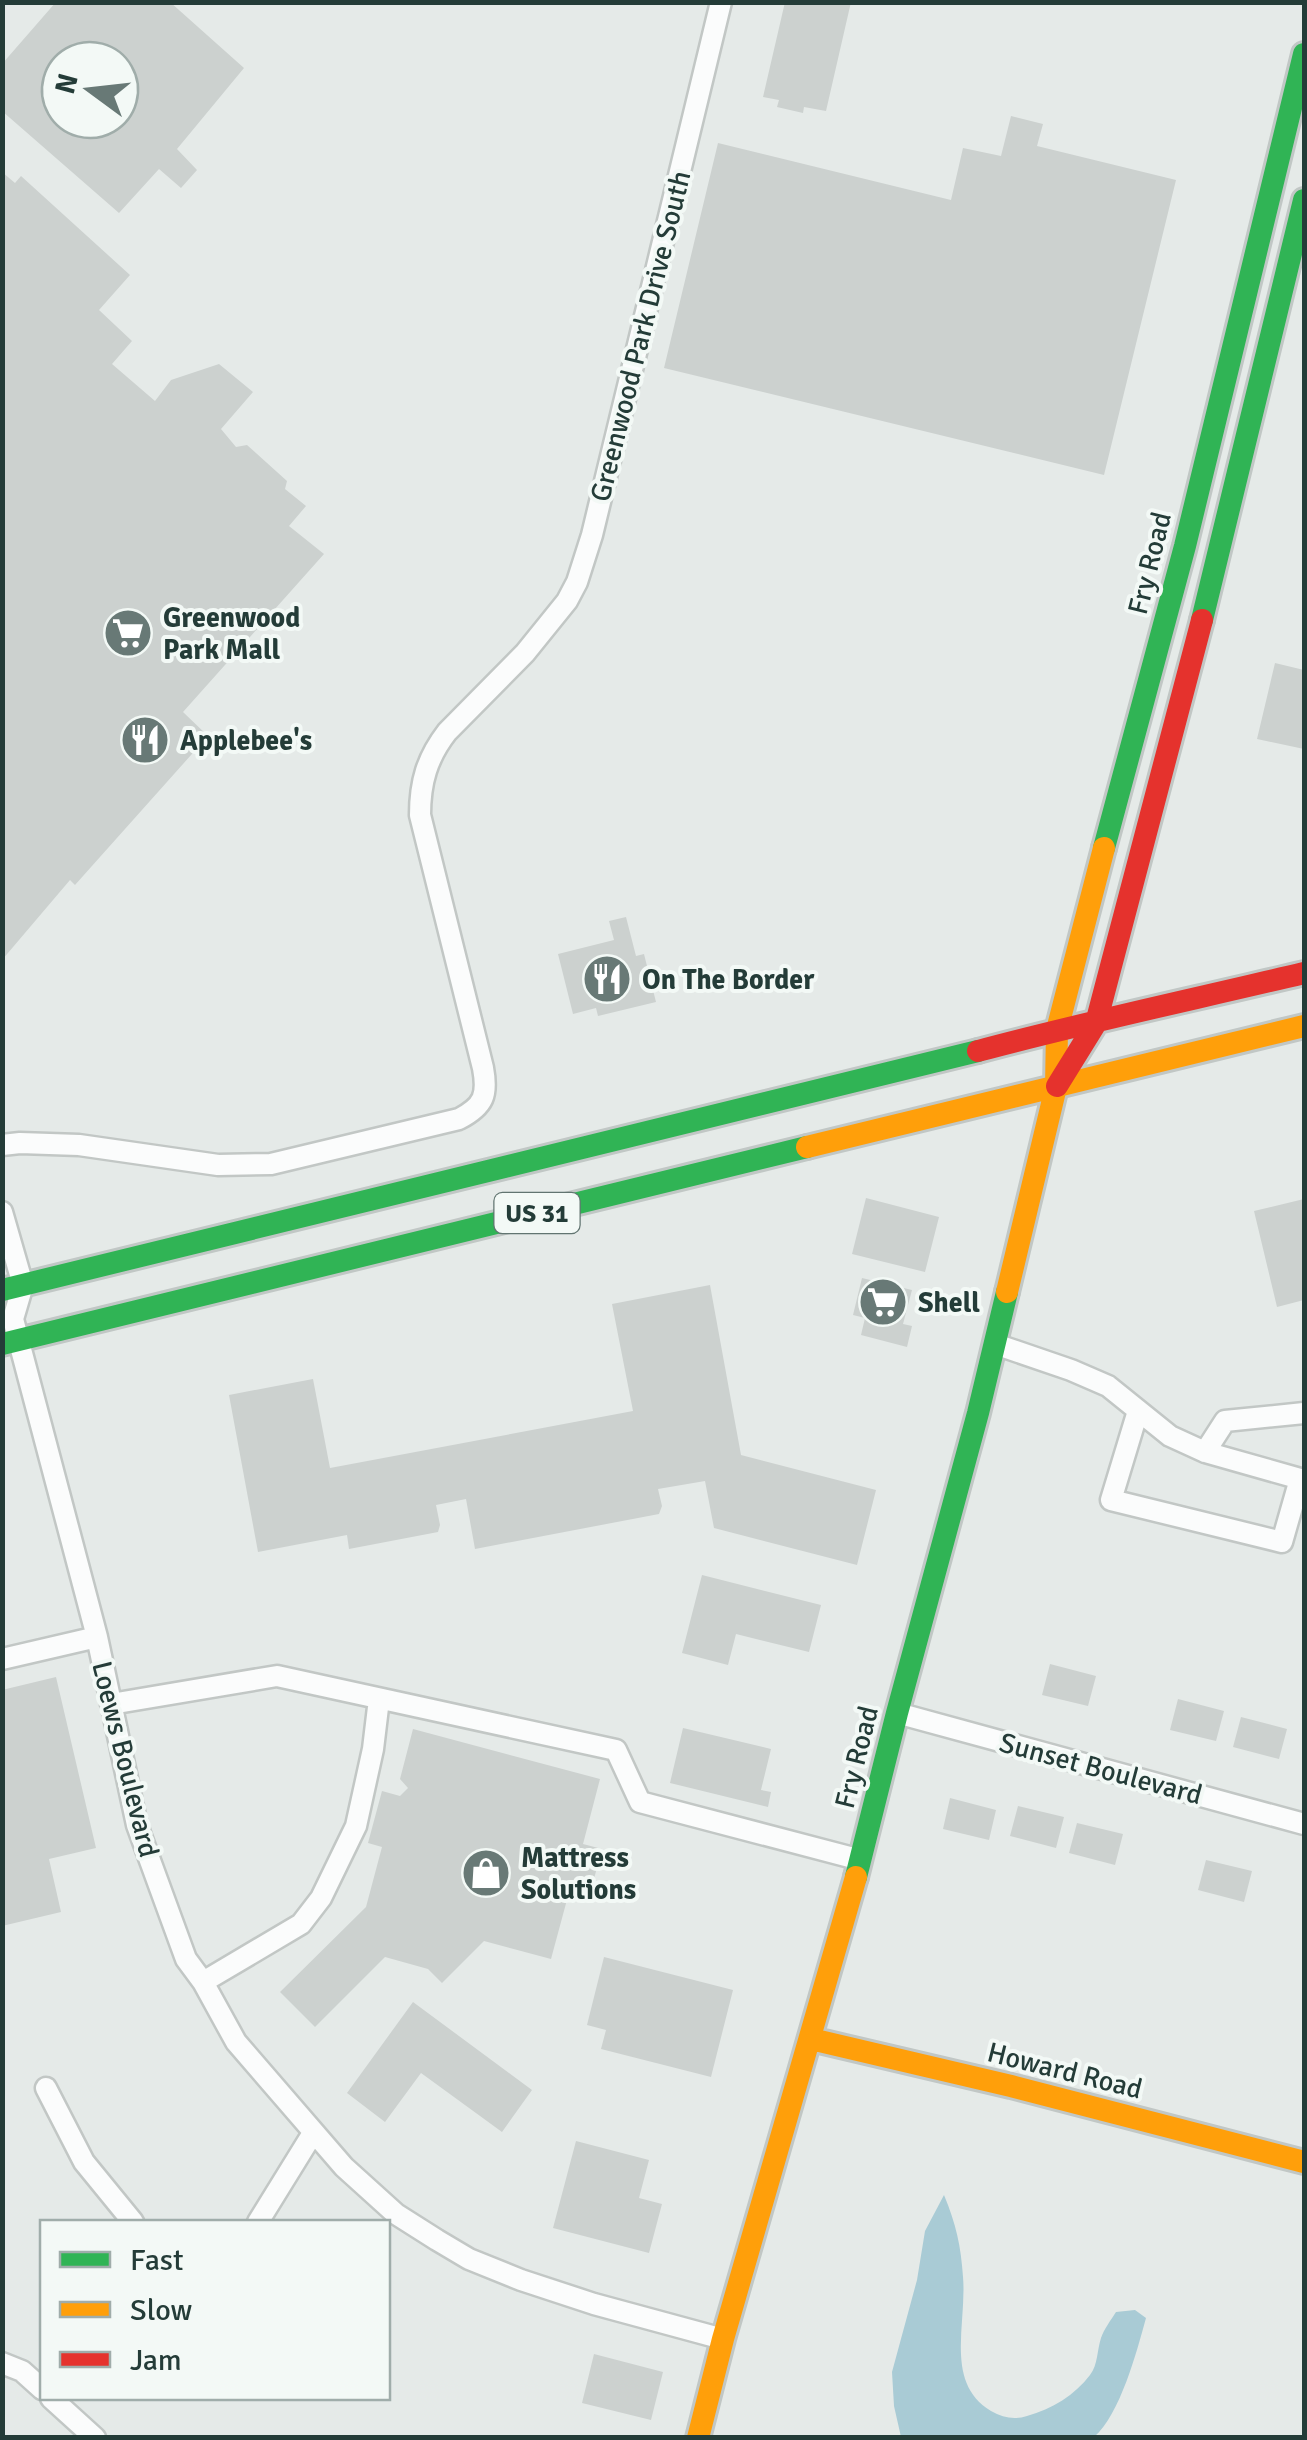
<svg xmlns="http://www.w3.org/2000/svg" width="1307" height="2440" viewBox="0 0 1307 2440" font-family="Signika,sans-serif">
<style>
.water{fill:#a9cbd5}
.building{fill:#ccd1cf;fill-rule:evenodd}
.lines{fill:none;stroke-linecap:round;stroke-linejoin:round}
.street-casing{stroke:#c2c7c5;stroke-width:25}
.fast-casing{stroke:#c1c7c5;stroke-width:28}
.slow-casing{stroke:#c1c7c5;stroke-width:28}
.jam-casing{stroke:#c1c7c5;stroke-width:28}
.street{stroke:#fbfcfc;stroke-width:20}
.fast{stroke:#30b455;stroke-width:22}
.slow{stroke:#ff9f0a;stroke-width:22}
.jam{stroke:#e5322d;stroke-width:22}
.labels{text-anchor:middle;stroke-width:8;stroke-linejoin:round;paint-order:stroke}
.shield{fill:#f3f9f6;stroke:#627571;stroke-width:2.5}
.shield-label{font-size:25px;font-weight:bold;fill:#243c38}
.street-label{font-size:28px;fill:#243c38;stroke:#f3f9f6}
.poi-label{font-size:28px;font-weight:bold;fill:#243c38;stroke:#f3f9f6;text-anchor:start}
</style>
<rect width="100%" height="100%" fill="#e5eae8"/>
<path class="water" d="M944,2195C956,2224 961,2246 963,2277C967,2324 944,2383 991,2411C1003,2418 1015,2420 1027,2416C1052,2409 1075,2395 1090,2375C1098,2365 1097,2350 1101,2338C1104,2329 1111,2320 1116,2312L1135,2310L1146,2318C1137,2351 1120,2415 1094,2437H901L894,2406L892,2372L917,2280L925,2231Z"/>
<path class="building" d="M56,2H170L244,68L177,149L197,170L181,188L159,169L119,213L2,111V64ZM60,60H120V120H60Z
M785,2H851L826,111L804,107L803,113L777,107L779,100L763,97Z
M1011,116L1043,124L1037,146L1176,180L1104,475L664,368L718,143L951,200L963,148L1001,156Z
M2,172L15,183L21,176L130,275L99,310L132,341L112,364L155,401L171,380L219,364L253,392L221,429L236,447L247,445L287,481L285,489L306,506L289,526L324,554L183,712L208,736L75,885L70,880L2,960Z
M1275,663L1304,670V749L1257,739Z
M626,917L636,956L644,954L656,1002L598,1016L596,1008L573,1014L558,954L614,940L609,921Z
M866,1198L939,1217L925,1272L852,1254Z
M1304,1199V1300L1277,1307L1254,1211Z
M862,1278L912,1290L903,1324L912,1326L907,1347L861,1335L865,1318L853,1315Z
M710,1285L741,1455L876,1490L857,1565L714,1528L705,1481L658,1489L662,1506L659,1514L475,1549L466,1499L436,1505L440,1525L438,1532L349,1549L347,1535L258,1552L229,1395L313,1379L330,1468L633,1411L612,1304Z
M702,1575L821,1605L809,1652L736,1634L728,1665L682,1653Z
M1050,1664L1096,1676L1088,1706L1042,1695Z
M56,1677L96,1848L49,1859L61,1912L2,1926V1690Z
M1178,1699L1224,1711L1216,1741L1170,1730Z
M1241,1717L1287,1729L1279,1759L1233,1747Z
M683,1728L771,1749L761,1790L771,1792L768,1807L670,1783Z
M413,1729L600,1779L583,1844L602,1849L588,1901L568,1896L551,1959L484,1941L442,1983L428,1969L385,1957L315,2027L280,1992L366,1907L382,1847L368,1843L382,1791L400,1796L408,1788L400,1779Z
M950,1798L996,1810L989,1840L943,1829Z
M1018,1806L1064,1817L1056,1848L1010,1836Z
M1077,1823L1123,1834L1115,1865L1069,1853Z
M1206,1860L1252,1871L1244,1902L1198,1890Z
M604,1957L733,1990L711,2077L601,2049L606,2030L587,2025Z
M413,2002L532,2090L502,2132L421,2073L385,2122L347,2093Z
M576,2141L649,2160L639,2198L662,2204L649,2253L553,2228Z
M594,2354L663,2372L651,2420L582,2403Z"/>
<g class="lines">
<g class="street-casing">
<path id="street" d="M2,1145L20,1143L79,1145L218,1165L271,1164L459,1119C484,1106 488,1095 483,1068L420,815C420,782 427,758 447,732L525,653L567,601L577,582L592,535L721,2
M2,1212L23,1285L13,1319
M13,1319L97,1637L137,1825L186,1959L203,1982L236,2042L344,2167L396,2214L437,2240L469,2259L521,2280L594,2304L723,2339
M995,1344L1071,1370L1108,1386L1170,1436L1205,1452L1304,1480
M1138,1411L1111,1500L1282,1542L1300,1479
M1205,1452L1225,1421L1304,1413
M2,1659L97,1637
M111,1704L277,1676L616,1750L640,1802L861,1860
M897,1713L1304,1824
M203,1982L301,1924L321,1898L356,1826L373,1749L379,1699
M46,2088L84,2162L133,2222
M258,2222L313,2133
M2,2363L22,2371L42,2389
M51,2398L95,2438"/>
</g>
<g class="fast-casing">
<path id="fast" d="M1202,620L1304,200
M1104,848L1185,546L1304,54
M2,1290L978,1051
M2,1344L807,1147
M856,1877L897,1713L978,1413L1007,1292"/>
</g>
<g class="slow-casing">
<path id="slow" d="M807,1147L1304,1026
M1007,1292L1056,1087L1057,1030L1104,848
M811,2039L1011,2086L1304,2162
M698,2438L723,2339L856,1877"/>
</g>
<g class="jam-casing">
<path id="jam" d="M978,1051C1086,1022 1195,999 1304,973
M1057,1086L1096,1023L1202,620"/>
</g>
<use href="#street" class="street"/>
<use href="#fast" class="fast"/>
<use href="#slow" class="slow"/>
<use href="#jam" class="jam"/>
</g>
<defs>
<g id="supermarket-disc" transform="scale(2.5)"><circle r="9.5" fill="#687976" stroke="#f3f9f6"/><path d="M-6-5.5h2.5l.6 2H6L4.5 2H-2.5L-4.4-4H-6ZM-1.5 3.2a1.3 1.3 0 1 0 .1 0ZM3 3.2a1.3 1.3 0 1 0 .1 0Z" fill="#fff"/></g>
<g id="restaurant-disc" transform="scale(2.5)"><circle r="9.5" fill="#687976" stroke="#f3f9f6"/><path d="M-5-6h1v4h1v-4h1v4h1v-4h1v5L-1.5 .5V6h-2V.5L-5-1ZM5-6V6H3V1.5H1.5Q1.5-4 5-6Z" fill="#fff"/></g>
<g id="shop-disc" transform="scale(2.5)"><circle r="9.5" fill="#687976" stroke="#f3f9f6"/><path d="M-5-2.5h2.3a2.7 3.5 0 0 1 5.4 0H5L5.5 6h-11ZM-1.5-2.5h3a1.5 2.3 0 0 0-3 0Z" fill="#fff"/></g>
</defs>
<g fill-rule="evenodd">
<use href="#supermarket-disc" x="128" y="633"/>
<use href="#restaurant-disc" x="145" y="740"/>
<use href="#restaurant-disc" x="607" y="979"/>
<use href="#supermarket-disc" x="883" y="1302"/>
<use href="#shop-disc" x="486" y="1873"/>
</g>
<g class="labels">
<rect class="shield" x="494.5" y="1193" width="85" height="40" rx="8"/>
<g class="shield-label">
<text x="537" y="1222">US 31</text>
</g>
<g class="street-label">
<text transform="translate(640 336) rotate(-76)" y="10">Greenwood Park Drive South</text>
<text transform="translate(1149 563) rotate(-76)" y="10">Fry Road</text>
<text transform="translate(856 1757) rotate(-76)" y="10">Fry Road</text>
<text transform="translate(126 1759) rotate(76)" y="10">Loews Boulevard</text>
<text transform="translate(1101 1768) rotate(15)" y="10">Sunset Boulevard</text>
<text transform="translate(1065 2070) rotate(14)" y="10">Howard Road</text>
</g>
<g class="poi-label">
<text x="163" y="627">Greenwood<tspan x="163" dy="32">Park Mall</tspan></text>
<text x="180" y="750">Applebee's</text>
<text x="642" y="989">On The Border</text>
<text x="918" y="1312">Shell</text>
<text x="521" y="1867">Mattress<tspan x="521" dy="32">Solutions</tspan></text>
</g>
</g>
<rect width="1307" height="2440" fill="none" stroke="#243c38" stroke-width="10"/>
<rect x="40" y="2220" width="350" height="180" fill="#f3f9f6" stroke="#a0adaa" stroke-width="2.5"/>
<rect x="60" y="2252" width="50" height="15" fill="#30b455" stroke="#a0adaa" stroke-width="2.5"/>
<text x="130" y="2270" font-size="30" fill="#243c38">Fast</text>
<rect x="60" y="2302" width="50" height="15" fill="#ff9f0a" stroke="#a0adaa" stroke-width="2.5"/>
<text x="130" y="2320" font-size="30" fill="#243c38">Slow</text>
<rect x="60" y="2352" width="50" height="15" fill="#e5322d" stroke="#a0adaa" stroke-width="2.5"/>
<text x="130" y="2370" font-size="30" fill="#243c38">Jam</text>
<g transform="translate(90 90) rotate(285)"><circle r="48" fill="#f3f9f6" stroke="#a0adaa" stroke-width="2.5"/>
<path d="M0-8L18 38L0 25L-18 38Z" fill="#687976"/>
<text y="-15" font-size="28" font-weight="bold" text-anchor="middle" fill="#243c38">N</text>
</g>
</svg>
